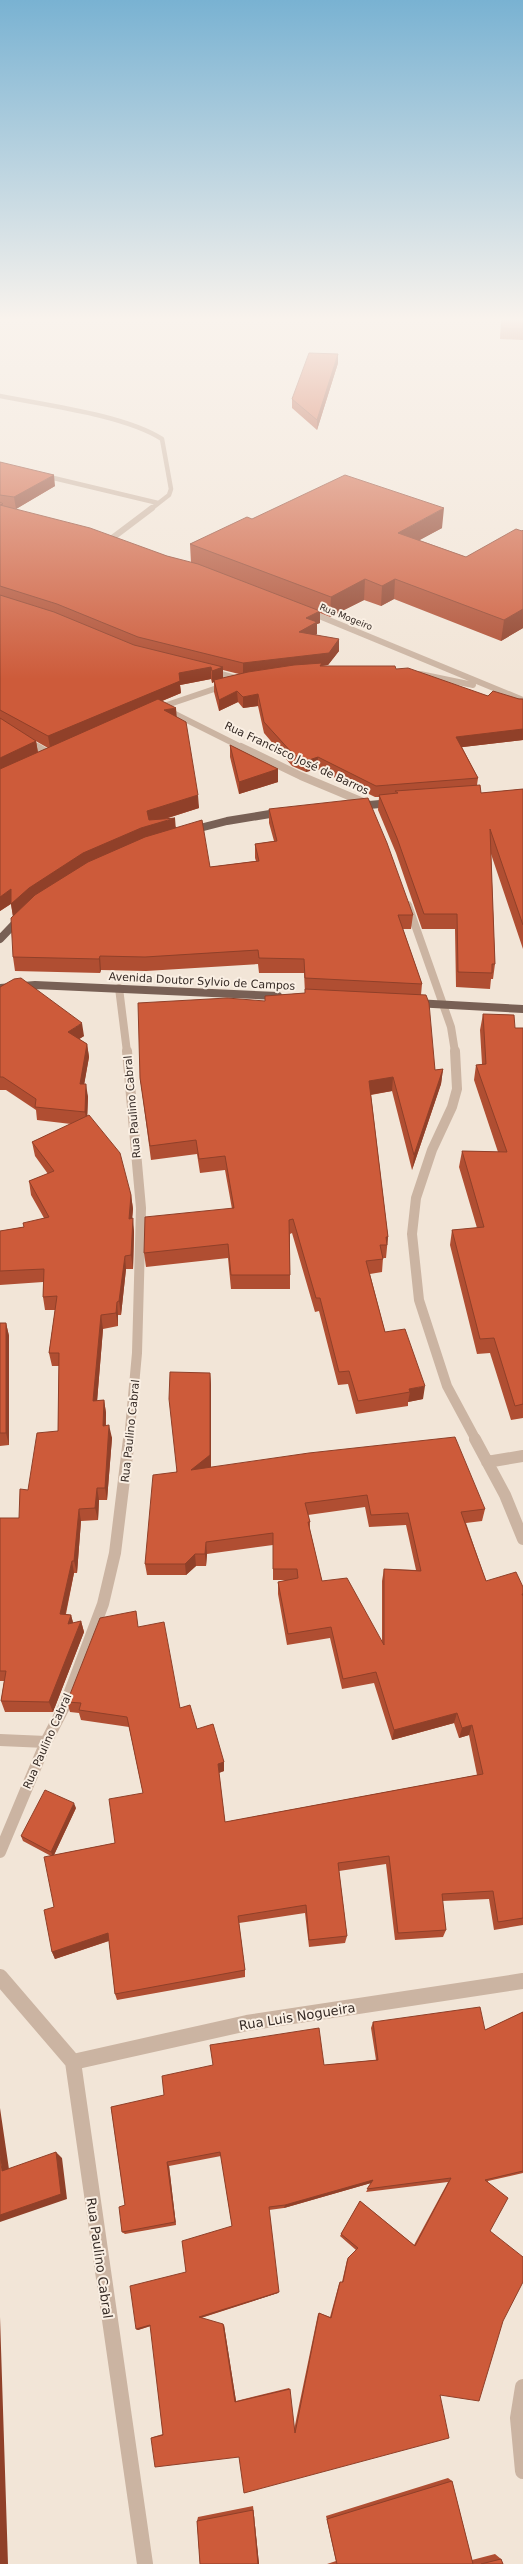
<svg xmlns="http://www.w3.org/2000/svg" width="523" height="2564" viewBox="0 0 523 2564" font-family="'DejaVu Sans',sans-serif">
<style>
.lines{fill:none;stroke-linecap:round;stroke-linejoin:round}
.minor-far5{stroke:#cbb4a2;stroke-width:4.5}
.minor-far4{stroke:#cbb4a2;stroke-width:6}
.minor-far3{stroke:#cbb4a2;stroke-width:8}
.minor-far2{stroke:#cbb4a2;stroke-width:10}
.minor-far1{stroke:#cbb4a2;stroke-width:12}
.minor{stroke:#cbb4a2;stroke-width:16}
.major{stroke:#786055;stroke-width:8}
.wall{fill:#b04e32;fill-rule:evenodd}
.shaded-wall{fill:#904029}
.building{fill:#cd5b3a;stroke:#904029;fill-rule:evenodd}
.labels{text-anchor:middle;stroke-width:4;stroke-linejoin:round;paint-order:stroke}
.far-street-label{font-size:9px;fill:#352a25;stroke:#faefe3}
.street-label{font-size:11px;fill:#352a25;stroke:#faefe3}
.near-street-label{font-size:13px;fill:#352a25;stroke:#faefe3}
</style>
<rect width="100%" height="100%" fill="#f2e5d7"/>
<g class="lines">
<path class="minor-far5" d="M0,396C45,405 125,415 162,439L171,489L169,495L151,509
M41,475L158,503"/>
<path class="minor-far4" d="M111,539L152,508
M307,611L523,700
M210,671L243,680
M420,674L473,685
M158,708L226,685
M165,709L243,748
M27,740L39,748"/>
<path class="minor-far3" d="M37,747L49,754
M241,747L301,776L368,804
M408,905L451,1027L455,1052
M119,988L127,1052"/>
<path class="minor-far2" d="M127,1051L141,1208L137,1353L129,1440
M455,1051L457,1089L452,1107L432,1150L416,1198L412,1234L419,1300L447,1386L476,1440"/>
<path class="minor-far1" d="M475,1439L505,1495L523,1539
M487,1462L523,1456
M0,1740L46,1742
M0,1852L46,1742L65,1705L103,1604L115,1553L129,1439"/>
<path class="minor" d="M0,1977L73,2062L145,2564
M73,2062L247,2023L523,1981
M523,2387L518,2418L523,2471"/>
<path class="major" d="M358,806L391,803
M192,830L227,821L282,812
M0,939L22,916
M0,988L35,985L278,996
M415,1003L523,1009"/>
</g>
<path class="wall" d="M501,320H523V340L500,339Z
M338,363L317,430L292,408V399Z
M0,462L55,486L16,509L9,508L167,556L191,563L190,544L252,519L442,528L419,540L466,557L523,530V628L501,641L394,599L381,606L364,600L330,617L320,613V623L317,624V634L316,635L339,639V651L328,665L322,666L396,669L488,696L523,699V740L462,747L478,778L477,785L481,793L523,789V949L491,854L495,964L493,979H491L490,989L456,987L455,929H422L396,853L378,810L379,797H375L317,769L306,772L292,766L264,733L258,706L243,708L238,702L219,711L214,692V682L212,683L211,679L180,685L181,693L162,701L177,717L199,808L165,819L176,827L210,867L256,861L255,858V844L274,841L269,823V809L413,915L411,929H403L422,984L421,995L435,1070L443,1069L441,1084L412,1170L392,1091L371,1095L388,1237L386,1258H383L382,1272L370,1274L385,1332L423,1399L408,1402V1406L356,1414L348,1384L338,1385L319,1311L315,1312L292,1233L290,1234V1289H231L228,1258L146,1267L144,1253L232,1209L225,1170L200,1173L197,1154L151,1160L142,1092L140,1078L265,1001V996L305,993L304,973H259L258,964L146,971L101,970L100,973L15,971L13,957V916L11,904L0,911ZM223,670L239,674L223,678ZM34,740L48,748L38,752L36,741Z
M230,745L278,769V782L239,794L230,757Z
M0,987L84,1036L79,1039L87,1044L89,1057L84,1084L88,1097L87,1116L131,1195L133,1209L132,1218L134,1232L133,1269H126L121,1315H118V1326L103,1329L97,1401L104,1400L106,1413V1426L112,1438L107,1500H99L98,1520L81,1521L77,1573H74L66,1614L71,1615L73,1623L81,1621L84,1632L53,1712H5L1,1701L4,1681H0V1518H19L28,1490L58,1431L59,1366H52L49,1353L55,1310H45L43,1297V1282L0,1285V1231L24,1227L44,1218L31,1195L29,1181L48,1174L35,1156L32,1142L71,1124L37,1120L36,1110L6,1090H0Z
M483,1014L515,1028H523V1418L511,1420L490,1353L477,1354L450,1245L452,1230L477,1228L459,1167L462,1151L498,1152L474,1080L476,1065L482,1064L480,1030Z
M0,1323H6L9,1336V1445L0,1446Z
M210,1373L211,1386V1467L485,1509L482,1521L466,1523L486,1581L523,1587V1925L494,1930L489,1899L442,1901L446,1930L443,1937L395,1940L386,1864L339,1871L347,1936L345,1943L309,1947L305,1913L239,1923L245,1970V1977L117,2000L115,1994L109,1941L55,1959L52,1952L54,1907L51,1856L23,1841L21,1836L76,1808L54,1855L115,1843L143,1793L129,1727L81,1720L79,1713L70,1712L67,1702L138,1627L180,1708L224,1762V1771L219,1773L225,1822L477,1775L469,1735L459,1738L454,1723L392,1740L374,1683L342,1689L330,1638L287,1645L278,1594V1582L287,1580H273V1545L207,1554L206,1566H196L186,1575H147L145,1564ZM365,1507L369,1527L406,1525L416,1570L384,1569L382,1581V1642L322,1581L310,1530V1522L308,1515Z
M523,2012V2173L488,2181L490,2231L440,2395L239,2457L151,2438L153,2437L163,2434L151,2326L138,2330L136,2329L186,2272L232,2226L221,2156L169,2166L176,2225L125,2234L122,2232L125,2205L111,2107L324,2065L376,2060L371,2028L373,2022L485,2030ZM448,2182L414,2245L360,2201L340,2236L356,2250L347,2260L342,2282H340L339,2284L330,2317L319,2313L318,2314L294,2430L289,2388L236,2401L224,2325L201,2318L278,2293L269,2210L284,2208L371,2183L366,2192Z
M448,2478L452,2481L472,2560L495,2554L501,2559L503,2564H327L336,2561L326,2516Z
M253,2506L259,2564H200L197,2521L198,2517Z"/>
<path class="shaded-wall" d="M338,354V363L317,430V420Z
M54,475L55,486L16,509L14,497Z
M444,508L442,528L396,553L398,533Z
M365,579L364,600L330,617L331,597Z
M395,579L394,599L381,606L382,586Z
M523,609V628L501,641L504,620Z
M320,611V623L317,624V634L299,644V632L306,618Z
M339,639V651L328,665L243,675V663Z
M211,667V679L180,685L181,693L50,748L48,736L179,673Z
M223,667V680H214V682L212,683V671Z
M237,691L238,702L219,711V700Z
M258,694V706L243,708V697Z
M176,708L177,720L164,710Z
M523,729V740L455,748L456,737Z
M36,741L38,754L0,771V758Z
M318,757L317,769L306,772V761Z
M278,769V782L239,794V782Z
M198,795L199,808L148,824L147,811Z
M175,818L176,831L13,917L11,904L12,903L0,911V897L11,889L29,888L83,853L141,828Z
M100,956L101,970L100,973L99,959Z
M82,1023L84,1036L70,1045L68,1032Z
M87,1044L89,1057L82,1097L80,1084Z
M443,1069L441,1084L412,1170L414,1155Z
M393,1077L392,1091L368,1095L369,1081Z
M86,1084L88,1097L87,1125L85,1112Z
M131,1195L133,1209L131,1232L129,1219Z
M133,1218L134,1232L133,1269L131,1255Z
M386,1237H388L387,1245Z
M125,1256L126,1269L121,1315L119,1301Z
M117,1302L118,1315V1326L116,1313Z
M101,1315L103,1329L96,1414L93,1401Z
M6,1323L9,1336V1445L6,1433Z
M210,1373L211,1386V1468L191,1470Z
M425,1386L423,1399L408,1402L410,1392L409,1389Z
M104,1400L106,1413L105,1438L103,1426Z
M109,1425L112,1438L107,1500L105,1488Z
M97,1488L99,1500L98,1520L95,1508Z
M79,1509L81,1521L77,1573L74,1561Z
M206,1542L207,1554L206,1566L205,1554Z
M195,1554L196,1566L186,1575L185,1564Z
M72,1561L74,1573L63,1625L60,1614Z
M71,1615L74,1626L68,1624Z
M81,1621L84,1632L53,1712L49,1702Z
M457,1713L454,1723L392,1740L394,1730Z
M472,1725L469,1735L459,1738L462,1728Z
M224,1762V1771L218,1773V1764Z
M74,1803L76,1808L53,1857L51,1852Z
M108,1933L111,1940L55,1959L52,1952Z
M0,2108L10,2176L2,2171L0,2155Z
M56,2152L62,2158L67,2199L0,2222V2215Z
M167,2162L169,2166L176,2225L175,2222Z
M373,2180L371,2183L284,2208L285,2205Z
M279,2292L278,2293L200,2318L199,2317Z
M0,2317L8,2564H0Z
M223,2324L224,2325L236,2401L235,2402Z
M150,2325H153L138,2330L136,2329Z
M253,2506L259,2564H258Z"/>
<path class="building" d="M502,320H523V329L502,328Z
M309,353L338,354L317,420L292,399Z
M0,462L54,475L14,497L0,495Z
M345,475L444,508L398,533L466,557L516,529L522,531L523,530V609L504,620L395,579L382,586L365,579L331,597L190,544L247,517L252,519Z
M0,502L3,504L0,505L90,528L167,556L198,564L320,611L306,618L317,622L299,632L339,639L329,653L243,663L138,637L57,604L0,586Z
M0,595L54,612L134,645L223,667L212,671L211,667L179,673L180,681L48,736L0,710Z
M322,663L320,666H395L396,669L408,668L488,696L493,691L519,699H523V729L456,737L478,778L376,786L318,757L306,761L293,754L264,722L258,694L243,697L237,691L219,700L214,680L248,672L294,665Z
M158,699L176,708L164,710L186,722L198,795L147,811L149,820L175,818L141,828L83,853L29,888L11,904V889L0,897V769Z
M0,718L36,741L0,758Z
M230,745L278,769L239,782Z
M480,785L481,793L523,789V925L490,829L495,964H492V973L458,972L457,914H424L397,838L379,795L398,793L395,791Z
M368,798L387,843L413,915H398L422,984L305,978L304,959L259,958L258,950L145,957L100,956L99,959L13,957L11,918L35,895L88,862L145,837L202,820L210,867L259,861L255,844L277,841L269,809Z
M21,978L82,1023L68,1032L87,1044L80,1084H86L85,1112L35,1107L36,1099L3,1077H0V987L14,979Z
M305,989L426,995L429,1003L435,1070L443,1069L414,1155L393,1077L369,1081L388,1237H386L387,1245H380L383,1259L366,1261L385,1332L405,1329L425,1386L409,1389L410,1392L358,1401L349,1371L339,1372L320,1298H316L293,1219L289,1220L290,1275H231L228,1244L144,1253L145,1217L234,1208L225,1156L199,1159L196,1140L150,1146L140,1078L138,1003L227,998L265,1001V996L305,993Z
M483,1014L514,1015L515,1028H523V1404L515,1406L494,1338L480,1339L452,1230L484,1227L462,1151L507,1152L476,1065L486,1064Z
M89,1115L120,1153L131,1195L129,1219L133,1218L131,1255L125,1256L119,1301L117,1302L116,1313L101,1315L93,1401L104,1400L103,1426L109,1425L105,1488H97L95,1508L79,1509L74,1561H72L60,1614L71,1615L68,1624L81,1621L49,1702L1,1701L6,1671H0V1518H19L20,1489L28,1490L37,1433L58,1431L59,1353H49L57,1296L43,1297L44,1269L0,1271V1231L24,1227L23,1223L49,1217L29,1181L54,1171L32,1142Z
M0,1323H6V1433H0Z
M170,1372L210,1373V1455L191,1470L309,1453L455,1437L485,1509L461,1512L486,1581L516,1572L523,1587V1594H522L523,1596V1918L498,1922L493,1891L442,1894L446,1930L398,1933L389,1856L338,1863L347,1936L309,1940L306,1905L238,1916L245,1970L115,1994L108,1933L52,1952L44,1910L54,1907L44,1857L115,1843L109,1799L143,1793L127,1717L79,1710L81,1703L67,1702L100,1618L136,1611L138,1627L164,1622L180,1708L190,1705L197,1729L213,1724L224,1762L218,1764L225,1822L483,1774L472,1725L462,1728L457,1713L394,1730L376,1672L343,1679L331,1627L288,1634L278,1582L298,1578L297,1569H273V1533L206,1542L205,1554H195L185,1564H145L153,1475L177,1472L169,1399ZM367,1495L371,1515L408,1513L421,1571L384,1569V1645L347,1578L322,1581L308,1522H310L305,1503Z
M45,1790L74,1803L51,1852L21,1836Z
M480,2007L485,2030L523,2012V2171L485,2180L508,2198L490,2231L523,2257V2282L503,2321L479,2401L440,2395L449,2438L244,2493L239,2457L155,2467L151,2438L163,2435L150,2325L136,2329L130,2286L186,2272L182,2241L232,2226L220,2152L167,2162L175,2222L122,2232L119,2207L125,2205L111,2107L164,2095L162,2076L213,2065L210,2045L319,2028L324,2065L378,2060L373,2022ZM451,2178L415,2246L360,2201L341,2234L358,2248L348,2258L343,2282H340L331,2318L319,2313L295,2433L290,2389L235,2402L223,2324L199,2317L279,2292L269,2207L285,2205L373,2180L367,2189Z
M56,2152L61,2194L0,2215V2155L2,2171Z
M452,2481L473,2564H337L327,2519Z
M253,2510L258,2564H200L197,2521Z
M501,2559L503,2564H481Z"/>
<linearGradient id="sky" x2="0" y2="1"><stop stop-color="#79b2d2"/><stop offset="0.47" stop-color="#f9f3ed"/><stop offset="1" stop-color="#f9f3ed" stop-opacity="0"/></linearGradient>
<rect width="523" height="679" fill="url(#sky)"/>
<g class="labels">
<g class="far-street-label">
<text transform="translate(346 617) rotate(22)" y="3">Rua Mogeiro</text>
</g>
<g class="street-label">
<text transform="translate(297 758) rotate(25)" y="4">Rua Francisco José de Barros</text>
<text transform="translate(202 981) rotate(3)" y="4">Avenida Doutor Sylvio de Campos</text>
<text transform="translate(132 1107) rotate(-95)" y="4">Rua Paulino Cabral</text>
<text transform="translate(130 1431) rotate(-84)" y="4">Rua Paulino Cabral</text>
<text transform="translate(47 1741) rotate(-66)" y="4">Rua Paulino Cabral</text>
</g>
<g class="near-street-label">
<text transform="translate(297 2016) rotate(-9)" y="5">Rua Luis Nogueira</text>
<text transform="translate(100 2258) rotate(82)" y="5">Rua Paulino Cabral</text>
</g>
</g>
</svg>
